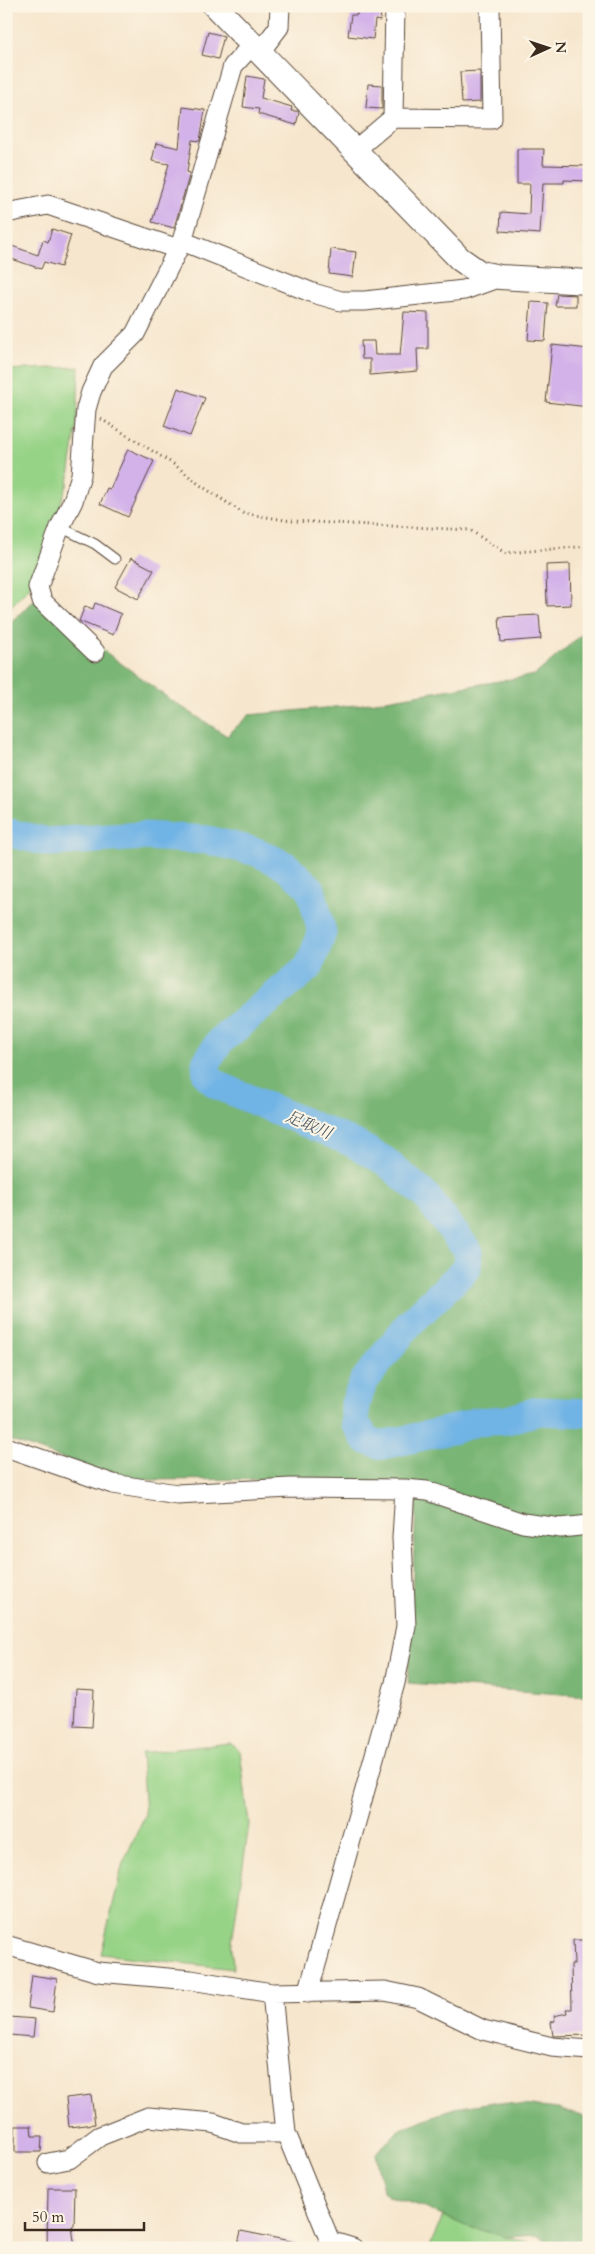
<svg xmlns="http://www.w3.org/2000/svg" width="595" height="2254" viewBox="0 0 595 2254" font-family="Cardo,'Noto Serif JP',serif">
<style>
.green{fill:#97d387;stroke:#697e52}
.forest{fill:#79b574;stroke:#5a7049}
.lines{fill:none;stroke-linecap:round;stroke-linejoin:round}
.river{stroke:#6fb3e5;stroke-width:29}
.building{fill:#d3b1e9}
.service-casing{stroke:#574638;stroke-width:11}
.minor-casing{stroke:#574638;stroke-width:21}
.tertiary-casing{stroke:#574638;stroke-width:26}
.path{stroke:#574638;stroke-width:3;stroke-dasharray:1 4;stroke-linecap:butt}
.service{stroke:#fff;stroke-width:9}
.minor{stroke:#fff;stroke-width:19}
.tertiary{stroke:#fff;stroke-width:24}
.labels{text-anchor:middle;stroke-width:4;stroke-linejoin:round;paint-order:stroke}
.water-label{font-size:16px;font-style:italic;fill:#4d5a64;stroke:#fcf5e5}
</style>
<rect width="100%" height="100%" fill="#fcf5e5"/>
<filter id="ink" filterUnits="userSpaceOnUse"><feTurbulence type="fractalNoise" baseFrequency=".02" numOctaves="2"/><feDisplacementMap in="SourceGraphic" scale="10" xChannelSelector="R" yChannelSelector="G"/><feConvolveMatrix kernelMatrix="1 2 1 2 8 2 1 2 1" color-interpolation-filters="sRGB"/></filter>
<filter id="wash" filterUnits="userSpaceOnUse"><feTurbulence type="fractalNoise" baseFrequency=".0096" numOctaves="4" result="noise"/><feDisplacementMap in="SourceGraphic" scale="20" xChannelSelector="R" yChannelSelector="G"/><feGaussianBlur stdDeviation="1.12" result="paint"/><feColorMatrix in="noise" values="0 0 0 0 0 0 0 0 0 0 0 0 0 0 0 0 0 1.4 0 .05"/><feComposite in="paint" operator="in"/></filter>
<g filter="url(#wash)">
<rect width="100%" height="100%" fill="#f6e6cd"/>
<path class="green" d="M79,367L77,424L68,483L30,587L6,611V370Z
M230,1743L240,1751L249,1824L231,1949L234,1969L101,1954L123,1863L145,1815L141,1753Z
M443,2216L543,2248H429Z"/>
<path class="forest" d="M35,600L168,698L227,736L249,715L357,705L535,675L589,628V1696L408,1683L417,1484L304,1479L125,1480L6,1439V626Z
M494,2102L558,2109L589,2118V2248H555L538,2235L506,2237L466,2226L415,2204L389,2197L383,2191L376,2153L400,2129L454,2108Z"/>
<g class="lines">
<path class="river" d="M6,832L48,842L143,836L208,840L257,852L286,866L311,889L322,933L309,967L220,1041L206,1063L207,1075L217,1085L353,1143L385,1161L426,1196L468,1251L467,1268L409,1324L364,1381L355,1404V1422L366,1440L382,1445L455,1429L475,1422L507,1420L538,1411L589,1413"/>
</g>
<g id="blocks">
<path class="building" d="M358,6H382L380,21L375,20L373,39L348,36L351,15H357Z
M208,32L224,36L218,59L202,55Z
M480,71V102L462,103L460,72Z
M247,76L264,79L261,98L292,107L291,111H298L299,113L296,125L258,114L259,109L243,107Z
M368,84L382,85V109L366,108Z
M183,107L205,110L200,141L192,140L187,172L190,173L174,228L152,222L169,164L152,161L156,143L179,148Z
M517,149H544L543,165L589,166V181L564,180V183H543L540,234L500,231L501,212L529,214L530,184H517Z
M52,229L71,235L61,267L44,262L41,269L6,257L9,245L38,255L43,240L48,242Z
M331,249L356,252L353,277L329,274Z
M557,294L576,295V306H555Z
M531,302L548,303L545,341L528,340Z
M404,312L428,313V349H417L418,371L370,375V359H362L361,341H374L375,355H400Z
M552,345L589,349V407L546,402Z
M178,388L205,398L190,436L164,426Z
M128,449L154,461L128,517L100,504L107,488L110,489Z
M131,558L154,570L138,599L115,587Z
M570,564L571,605L547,606L546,565Z
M95,603L121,614L113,635L79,621L85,606L93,609Z
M539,615L541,639L501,642L499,617Z
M76,1689L94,1690L92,1727L74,1726Z
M573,1940H587L589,2035L553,2036L551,2022L555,2021L554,2016L567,2013L566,2009H572L571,1964H574Z
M32,1975L57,1979L53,2012L28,2008Z
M10,2017L35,2019L33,2037L9,2035Z
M91,2095L95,2124L69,2127L66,2098Z
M15,2126H31L32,2136H42L41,2152H15Z
M48,2188H75L74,2226H72L75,2248H47Z
M241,2231L295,2242V2248H237Z"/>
</g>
</g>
<g filter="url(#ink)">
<use href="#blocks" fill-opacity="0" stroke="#574638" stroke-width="1"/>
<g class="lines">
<g class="service-casing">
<path id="service" d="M60,527L95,544L115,559"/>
</g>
<g class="minor-casing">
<path id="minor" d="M259,53L279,27L280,6
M393,118L395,6
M355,150L393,118L492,119L490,6
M6,213L48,205L178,249
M182,241L313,293L341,301H365L464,290L500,277
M95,652L42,601L38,587L60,527L73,501L81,475L86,409L91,392L103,366L135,334L182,241L233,66L252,45
M6,1447L113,1484L177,1494L290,1488L405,1489L427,1491L523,1523L561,1528L589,1525
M6,1945L98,1972L191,1980L272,1993L385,1991L418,1998L483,2030L552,2047L589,2050
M272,1993L286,2133L330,2241L329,2248
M308,1993L395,1683L406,1626L402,1538L405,1489
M48,2163L69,2159L100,2136L148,2117L213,2123L241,2133H286
M330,2241L353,2248"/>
</g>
<g class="tertiary-casing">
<path id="tertiary" d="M215,6L460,259L480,273L500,277L589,282"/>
</g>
<path class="path" d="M101,419L175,465L200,485L243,513L291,521L470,530L505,553L589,546"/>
<use href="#service" class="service"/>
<use href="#minor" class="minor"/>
<use href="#tertiary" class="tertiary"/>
</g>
</g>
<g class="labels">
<g class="water-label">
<text transform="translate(309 1124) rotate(23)" y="6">足取川</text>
</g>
</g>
<rect width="595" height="2254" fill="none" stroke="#fcf5e5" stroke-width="25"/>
<g transform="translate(548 48) rotate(87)" stroke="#fcf5e5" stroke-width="4" paint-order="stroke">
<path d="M0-4L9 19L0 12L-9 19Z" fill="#3b2a1e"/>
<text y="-8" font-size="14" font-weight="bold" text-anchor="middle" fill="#3b2a1e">N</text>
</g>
<path d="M25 2222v8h119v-8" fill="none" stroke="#3b2a1e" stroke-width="2.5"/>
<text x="32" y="2222" font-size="15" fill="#3b2a1e" stroke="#fcf5e5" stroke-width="4" paint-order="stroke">50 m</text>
</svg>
